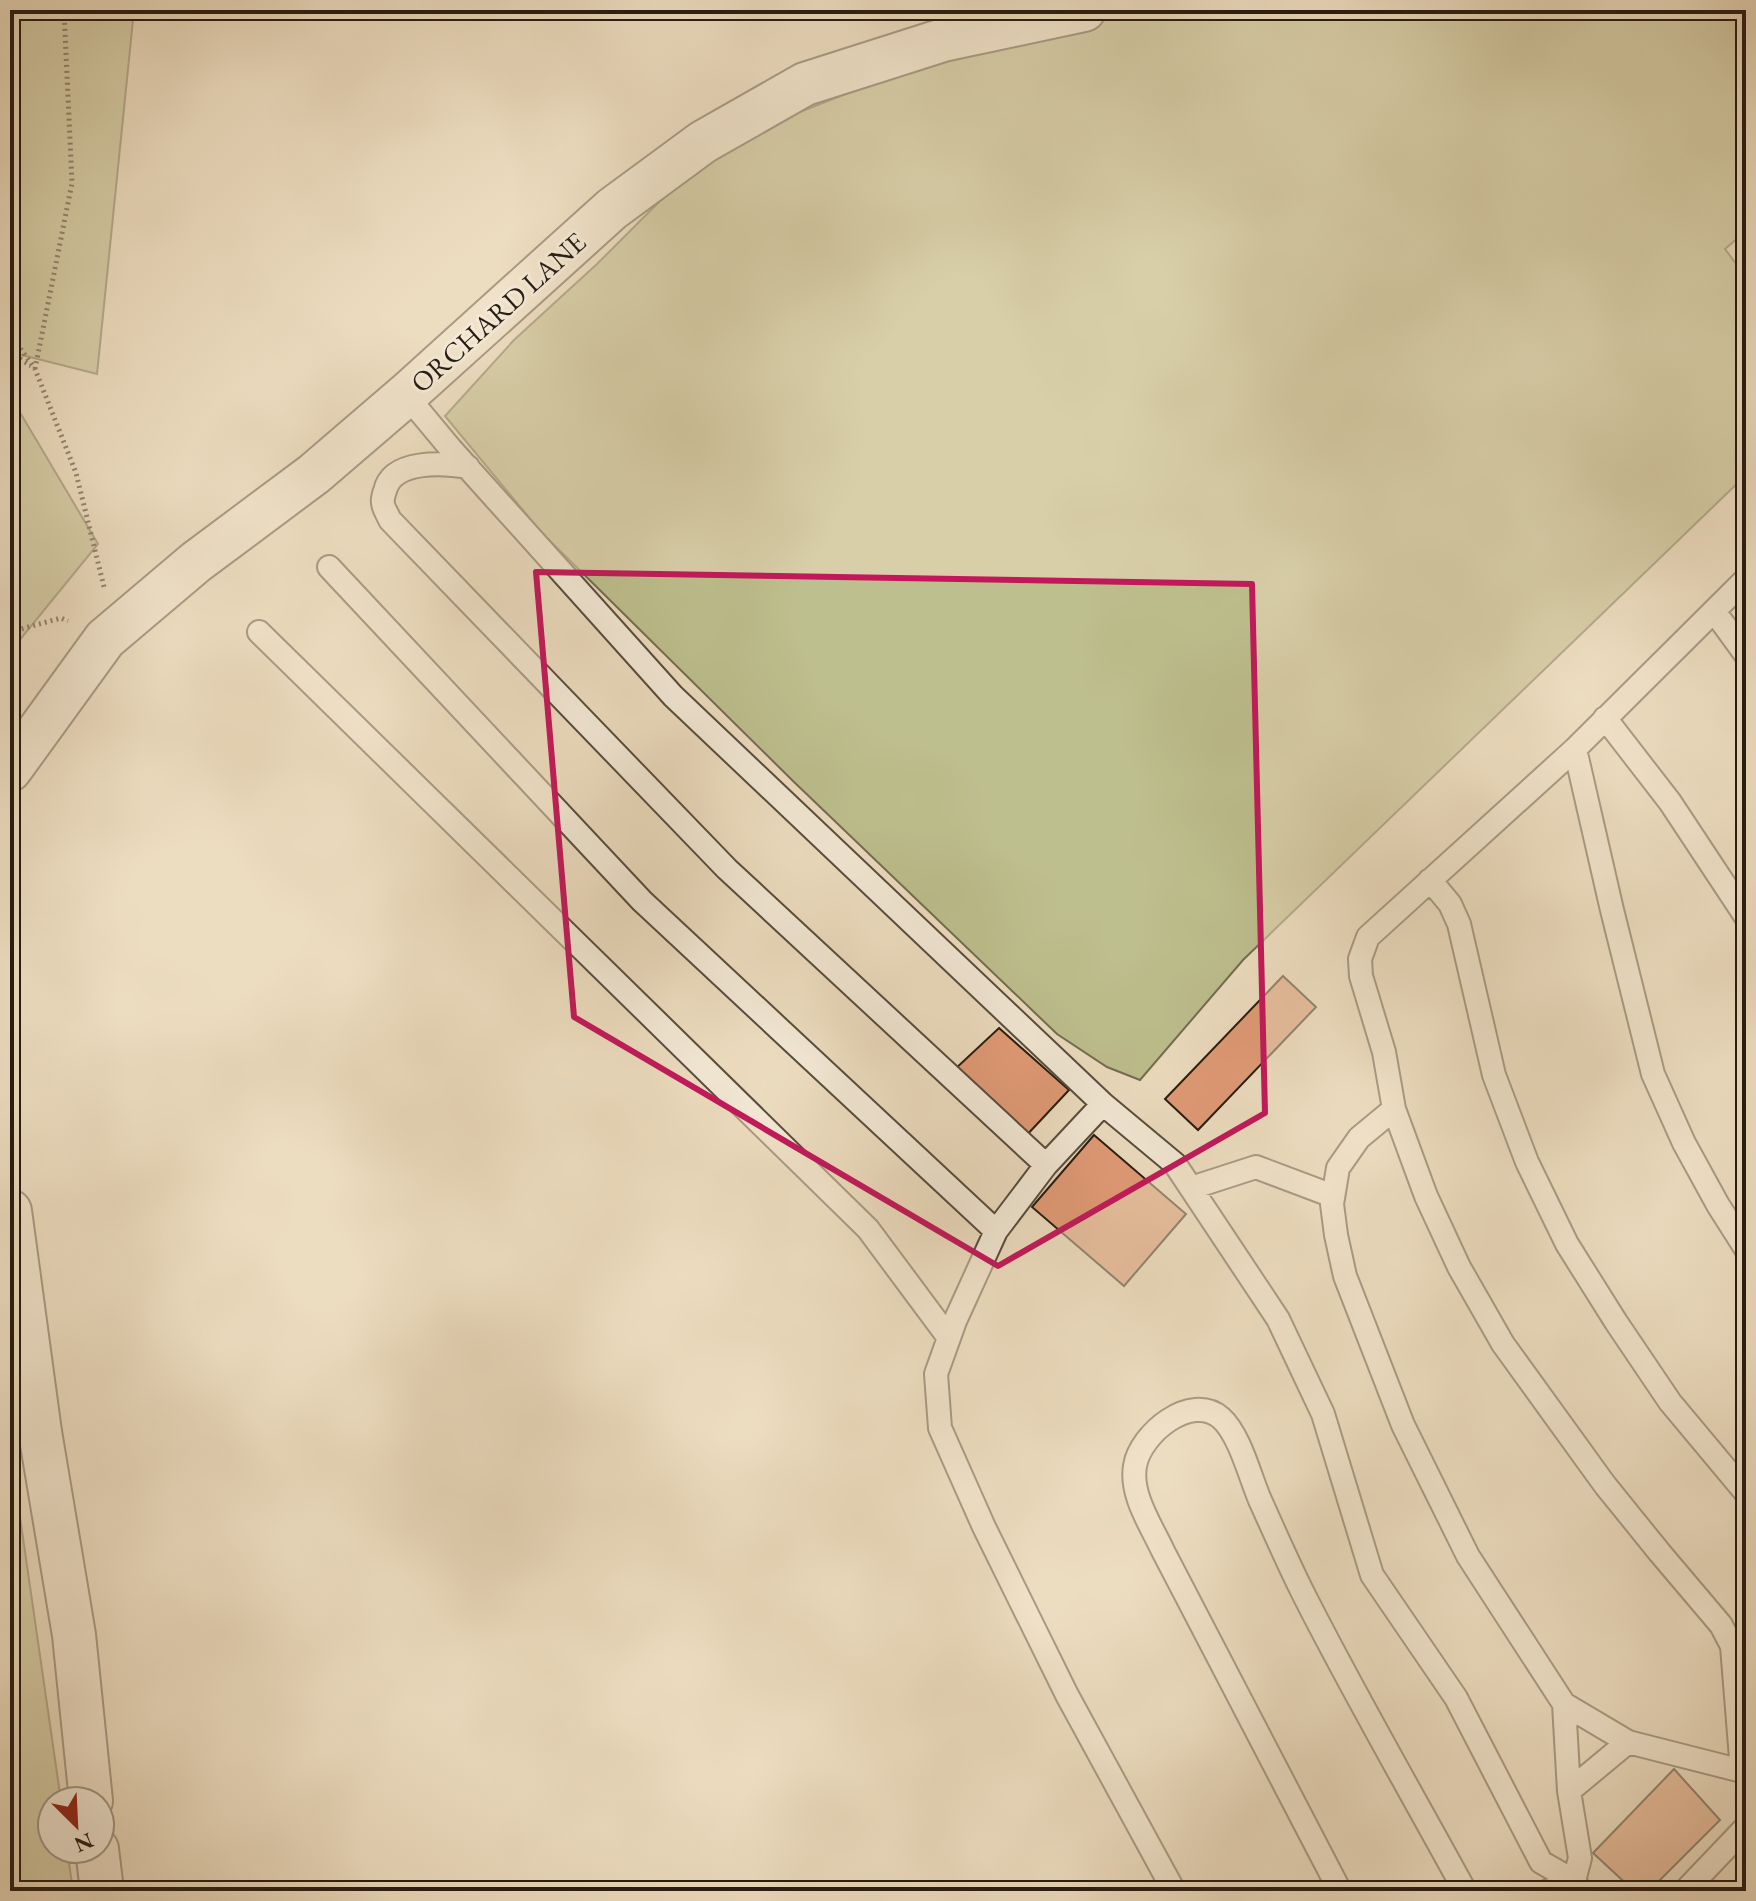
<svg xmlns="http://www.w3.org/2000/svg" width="1756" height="1901" viewBox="0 0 1756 1901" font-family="'EB Garamond',serif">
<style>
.green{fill:#bebf8e;stroke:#726d50;stroke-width:2}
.building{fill:#e19b76;stroke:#271b11;stroke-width:2}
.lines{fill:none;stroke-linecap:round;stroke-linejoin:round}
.service-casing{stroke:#584c3d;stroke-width:26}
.minor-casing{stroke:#584c3d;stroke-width:46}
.path{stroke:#271b11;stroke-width:5;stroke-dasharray:2 4;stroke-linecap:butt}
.service{stroke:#f3e9d6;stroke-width:22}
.minor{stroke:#f3e9d6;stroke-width:42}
.marked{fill:none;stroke:#c2185b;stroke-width:6;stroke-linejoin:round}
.labels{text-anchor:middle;stroke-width:6;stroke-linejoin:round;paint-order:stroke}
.street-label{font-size:28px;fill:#271b11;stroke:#f3e9d6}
</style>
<rect width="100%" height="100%" fill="#edddc0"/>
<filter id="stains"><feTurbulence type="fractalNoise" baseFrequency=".0025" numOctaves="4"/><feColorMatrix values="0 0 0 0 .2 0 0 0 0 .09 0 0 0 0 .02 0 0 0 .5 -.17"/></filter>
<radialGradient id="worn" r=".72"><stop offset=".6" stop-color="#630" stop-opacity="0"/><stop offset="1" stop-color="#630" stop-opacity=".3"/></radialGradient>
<path class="green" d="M10,10H134L97,374L10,352Z
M1118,10H1746V231L1725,249L1746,277V475L1243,960L1140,1080L1107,1067L1057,1034L793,781L541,532L445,416L514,340L597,264L659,202L699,169L777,121L934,59Z
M10,401L18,409L98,544L10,652Z
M10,1448L61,1801H52V1849H67L73,1891H10Z"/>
<path class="building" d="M1283,976L1316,1007L1198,1130L1165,1099Z
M999,1028L1069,1090L1024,1138L953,1071Z
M1094,1135L1186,1214L1124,1286L1032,1207Z
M1674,1769L1720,1820L1649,1891H1634L1593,1853Z"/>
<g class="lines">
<g class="service-casing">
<path id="service" d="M406,395L451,449L673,696L1103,1104
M468,467C444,463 392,459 385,491C384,493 382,501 383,503C383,508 388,515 390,520L727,869L1046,1165
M329,567L642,901L996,1231
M1714,611L1746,655
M259,632L868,1229L949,1338
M1605,718L1670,802L1746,917
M1575,749L1612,910L1653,1074L1684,1143L1718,1205L1746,1249
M1430,880L1450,904L1459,924L1494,1075L1527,1162L1567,1244L1616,1322L1670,1402L1746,1493
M1394,1109L1426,1196L1459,1267L1503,1344L1605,1485L1660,1553L1721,1625L1732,1646L1742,1771L1628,1742L1569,1791
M1191,1188L1256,1167L1333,1196
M1564,1704L1628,1742
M1580,1890L1574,1881L1580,1858L1569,1791L1564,1704L1468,1556L1403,1425L1345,1276L1336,1235L1332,1204L1338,1168L1359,1138L1394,1109L1384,1052L1361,976L1360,959L1368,937L1575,749L1746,579
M1174,1891L1067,1695L984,1527L940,1428L936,1374L955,1321L996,1231L1046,1165L1103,1104L1175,1164L1278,1319L1323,1414L1372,1575L1456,1698L1541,1862L1574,1881
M1340,1891L1163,1551C1151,1525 1130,1495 1135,1466C1140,1434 1191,1392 1221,1418C1240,1435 1250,1477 1260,1500C1274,1531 1288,1563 1303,1593C1354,1694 1411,1792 1465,1891
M1548,1891L1574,1881
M1685,1891L1746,1827"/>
</g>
<g class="minor-casing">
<path id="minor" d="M10,770L105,639L196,562L314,474L406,395L612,209L703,142L805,84L943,40L1084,10
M10,1211L40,1432L74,1635L91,1801
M97,1849L102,1891"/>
</g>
<path class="path" d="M10,334L35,369L76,473L104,587
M10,352L31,366
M35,369L72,183L64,10
M10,632L61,618L68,621"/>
<use href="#service" class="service"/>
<use href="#minor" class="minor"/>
</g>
<path d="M0 0H1756V1901H0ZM536,572L1252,584L1265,1113L998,1266L574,1017Z" fill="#edddc0" fill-opacity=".55" fill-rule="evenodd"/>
<path class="marked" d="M536,572L1252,584L1265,1113L998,1266L574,1017Z"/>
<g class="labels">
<g class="street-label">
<text transform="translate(498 312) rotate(-42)" y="10">ORCHARD LANE</text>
</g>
</g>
<rect width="1756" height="1901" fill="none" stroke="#edddc0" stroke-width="40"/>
<rect x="12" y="12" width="1732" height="1877" fill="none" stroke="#271b11" stroke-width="4"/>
<rect x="20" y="20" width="1716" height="1861" fill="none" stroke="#271b11" stroke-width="2"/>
<g transform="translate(76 1825) rotate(156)"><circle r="38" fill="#f3e9d6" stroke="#a19787" stroke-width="2"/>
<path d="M0-6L14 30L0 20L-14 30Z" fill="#8f2418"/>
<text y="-12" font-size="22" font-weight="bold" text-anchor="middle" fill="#271b11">N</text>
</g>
<rect width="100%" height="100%" filter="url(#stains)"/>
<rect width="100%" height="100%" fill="url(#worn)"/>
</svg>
